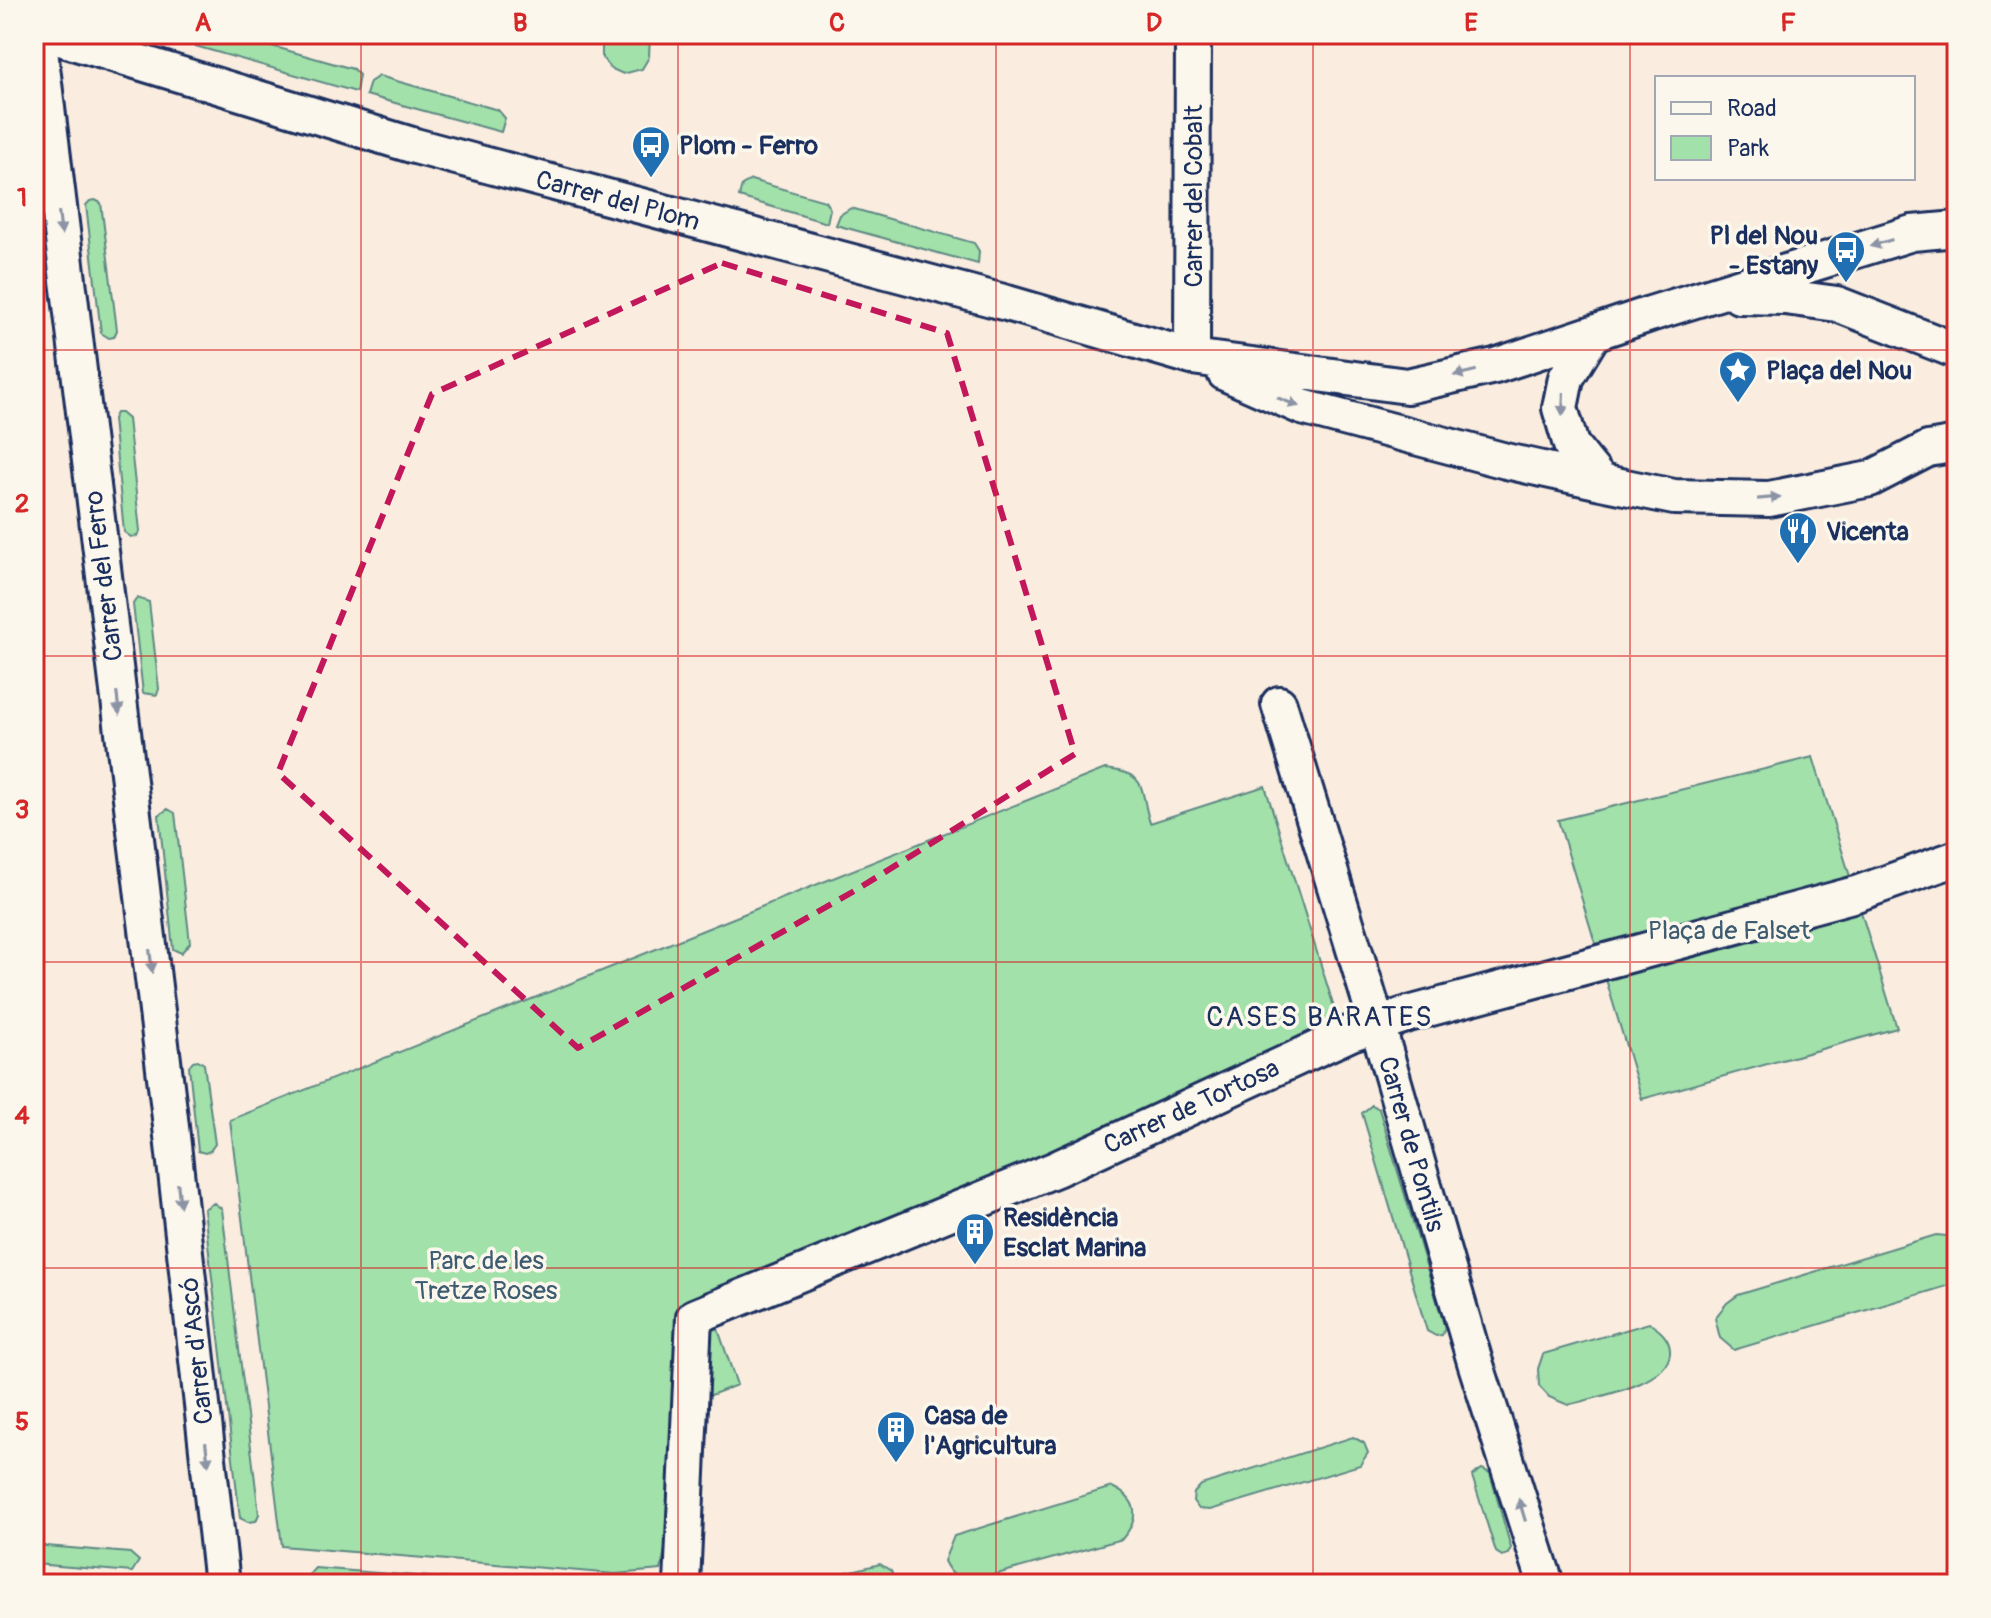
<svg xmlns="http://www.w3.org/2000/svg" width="1991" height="1618" viewBox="0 0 1991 1618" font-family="Pangolin,sans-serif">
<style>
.green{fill:#a2e1aa;stroke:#5e8884;stroke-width:2}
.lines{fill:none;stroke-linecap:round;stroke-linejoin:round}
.street-casing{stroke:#1b2f5e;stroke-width:40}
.street{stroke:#fbf7ec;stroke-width:34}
.oneway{fill:#8b93a5}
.marked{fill:none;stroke:#c2185b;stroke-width:6;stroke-dasharray:16 10;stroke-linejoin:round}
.grid{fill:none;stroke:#d62828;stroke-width:2;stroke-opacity:0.55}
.labels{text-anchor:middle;stroke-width:7;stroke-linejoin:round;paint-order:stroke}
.poi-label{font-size:26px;font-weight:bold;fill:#1b2f5e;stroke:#fbf7ec;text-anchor:start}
.street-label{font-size:26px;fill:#1b2f5e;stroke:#fbf7ec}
.park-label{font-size:26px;fill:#3d5c71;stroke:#fbf7ec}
.neighbourhood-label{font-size:28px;letter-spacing:2px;fill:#1b2f5e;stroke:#fbf7ec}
.neatline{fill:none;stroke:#d62828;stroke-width:3}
.grid-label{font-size:26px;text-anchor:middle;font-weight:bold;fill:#d62828}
</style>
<rect width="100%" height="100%" fill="#faeddf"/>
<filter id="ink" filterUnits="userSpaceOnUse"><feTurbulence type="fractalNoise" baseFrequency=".0125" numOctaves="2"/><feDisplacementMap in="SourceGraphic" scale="16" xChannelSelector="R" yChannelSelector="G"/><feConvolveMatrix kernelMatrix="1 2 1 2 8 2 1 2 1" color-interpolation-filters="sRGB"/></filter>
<g filter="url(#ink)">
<path class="green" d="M196,34H229L353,69L359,75L356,92L192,45Z
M602,34H650L649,57L642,69L623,74L610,68L602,57Z
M379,76L498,110L505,118L501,132L366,95L370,82Z
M751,180L825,201L830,209L827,223L739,197L742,185Z
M95,200L101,203L117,330L114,337L109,338L101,333L86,205L90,201Z
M851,208L974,243L979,251L978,264L836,225L840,215Z
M116,413H121L128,419L140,531L137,536L131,537L124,532L113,419Z
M137,598L149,602L159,689L157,695L143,693L133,604Z
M1813,757L1897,1028L1642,1099L1558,820Z
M1105,769C1149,773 1139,788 1150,823L1265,786L1349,1055L716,1323L737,1385L693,1402L661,1570L615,1574L282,1546L230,1120Z
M168,809L175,813L190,943L181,953L173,949L159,815Z
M198,1060L204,1064L215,1144L210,1151L205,1153L198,1151L189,1066L193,1061Z
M1372,1105L1379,1109L1445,1328L1442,1335L1436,1336L1427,1331L1362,1113Z
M214,1203L222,1209L259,1514L256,1521L248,1522L240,1518L204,1209Z
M1936,1235L1957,1237V1283L1734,1350L1720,1338L1715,1318L1727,1303L1738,1295Z
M1649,1323C1660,1330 1671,1339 1670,1353C1668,1385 1595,1397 1568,1405L1549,1397L1539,1386L1538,1369L1543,1354Z
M1353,1437L1364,1443L1368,1453L1360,1465L1210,1510L1199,1509L1193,1501L1194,1493L1201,1485Z
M1482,1469L1490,1473L1511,1548L1508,1554L1502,1556L1496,1552L1472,1476Z
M1112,1487C1138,1499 1141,1518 1122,1539L972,1581C957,1578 951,1576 944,1561L954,1536Z
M34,1545L130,1553L139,1561L132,1572L34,1564Z
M880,1564L891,1571L896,1584H798Z
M315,1568L517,1584H311L307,1577Z"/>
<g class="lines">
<g class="street-casing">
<path id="street" d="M38,34L170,1118L222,1584
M47,34L415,146L1007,303L1192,357L1407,386L1495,366L1650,314L1912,233L1957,229
M1739,296L1785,297L1837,304L1957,351
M1593,334L1566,378L1560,408L1571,445L1601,482L1674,497L1769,499L1870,479L1928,449L1957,444
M1192,357L1193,34
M1225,373L1302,407L1506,461L1601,482
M1279,704L1377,1024L1475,1362L1546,1584
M682,1584L694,1317L1056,1169L1351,1033L1405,1015L1856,894L1957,858"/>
</g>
<use href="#street" class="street"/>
</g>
<defs><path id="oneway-solid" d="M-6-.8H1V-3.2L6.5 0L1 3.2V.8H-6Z" transform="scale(2)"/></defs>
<g class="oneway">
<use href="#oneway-solid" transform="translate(60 223) rotate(83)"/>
<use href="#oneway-solid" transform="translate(1881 243) rotate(163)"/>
<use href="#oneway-solid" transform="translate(1465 373) rotate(167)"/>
<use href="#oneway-solid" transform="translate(1288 402) rotate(22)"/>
<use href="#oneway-solid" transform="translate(1563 404) rotate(92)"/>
<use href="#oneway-solid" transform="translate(1769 498) rotate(-5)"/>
<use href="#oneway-solid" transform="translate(118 703) rotate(83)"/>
<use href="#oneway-solid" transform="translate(151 961) rotate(83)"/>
<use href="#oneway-solid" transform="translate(179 1195) rotate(84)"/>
<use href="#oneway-solid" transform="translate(207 1454) rotate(83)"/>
<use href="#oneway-solid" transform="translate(1522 1510) rotate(-107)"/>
</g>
</g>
<path class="marked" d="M722,263L947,333L1075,754L856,890L578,1048L278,773L432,394Z"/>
<path class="grid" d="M361,34V1584M678,34V1584M996,34V1584M1313,34V1584M1630,34V1584M34,350H1957M34,656H1957M34,962H1957M34,1268H1957"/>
<defs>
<g id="bus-pin" transform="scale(2)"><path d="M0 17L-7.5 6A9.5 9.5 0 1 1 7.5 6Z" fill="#1f6fb2" stroke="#fbf7ec"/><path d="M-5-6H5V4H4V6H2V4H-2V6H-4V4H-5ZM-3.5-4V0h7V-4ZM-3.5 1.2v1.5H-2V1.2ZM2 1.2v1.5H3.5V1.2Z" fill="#fff"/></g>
<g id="sight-pin" transform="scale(2)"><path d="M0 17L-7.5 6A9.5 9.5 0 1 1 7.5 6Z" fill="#1f6fb2" stroke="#fbf7ec"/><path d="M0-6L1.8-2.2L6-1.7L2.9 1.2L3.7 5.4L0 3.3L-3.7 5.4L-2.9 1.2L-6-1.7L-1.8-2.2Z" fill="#fff"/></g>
<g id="restaurant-pin" transform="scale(2)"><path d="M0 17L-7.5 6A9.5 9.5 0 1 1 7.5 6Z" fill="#1f6fb2" stroke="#fbf7ec"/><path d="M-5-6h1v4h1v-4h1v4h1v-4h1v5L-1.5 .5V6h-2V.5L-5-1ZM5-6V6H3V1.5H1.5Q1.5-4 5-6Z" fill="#fff"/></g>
<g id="building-pin" transform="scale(2)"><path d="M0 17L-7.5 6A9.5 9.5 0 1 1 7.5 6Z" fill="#1f6fb2" stroke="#fbf7ec"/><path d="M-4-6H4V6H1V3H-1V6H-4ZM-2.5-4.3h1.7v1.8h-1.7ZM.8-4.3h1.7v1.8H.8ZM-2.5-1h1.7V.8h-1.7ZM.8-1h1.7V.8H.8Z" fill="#fff"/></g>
</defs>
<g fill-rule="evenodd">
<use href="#bus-pin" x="651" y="145"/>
<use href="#bus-pin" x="1846" y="250"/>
<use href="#sight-pin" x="1738" y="370"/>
<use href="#restaurant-pin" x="1798" y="531"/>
<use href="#building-pin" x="975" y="1232"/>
<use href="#building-pin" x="896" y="1430"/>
</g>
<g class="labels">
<g class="poi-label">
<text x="679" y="154">Plom - Ferro</text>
<text x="1818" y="244" text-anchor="end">Pl del Nou<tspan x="1818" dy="30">- Estany</tspan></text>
<text x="1766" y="379">Plaça del Nou</text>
<text x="1826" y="540">Vicenta</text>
<text x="1003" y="1226">Residència<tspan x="1003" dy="30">Esclat Marina</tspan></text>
<text x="924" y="1424">Casa de<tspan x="924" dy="30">l'Agricultura</tspan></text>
</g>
<g class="street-label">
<text transform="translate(1193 196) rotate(-90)" y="9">Carrer del Cobalt</text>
<text transform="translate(618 200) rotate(15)" y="9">Carrer del Plom</text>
<text transform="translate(103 576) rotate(-97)" y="9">Carrer del Ferro</text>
<text transform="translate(1191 1106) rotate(-25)" y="9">Carrer de Tortosa</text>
<text transform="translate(1412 1144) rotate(74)" y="9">Carrer de Pontils</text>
<text transform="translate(196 1351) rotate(-96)" y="9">Carrer d'Ascó</text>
</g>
<g class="park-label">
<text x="1729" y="939">Plaça de Falset</text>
<text x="486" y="1269">Parc de les<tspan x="486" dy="30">Tretze Roses</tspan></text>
</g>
<g class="neighbourhood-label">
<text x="1320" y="1026">CASES BARATES</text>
</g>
</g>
<rect width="1991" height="1618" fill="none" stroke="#fbf7ec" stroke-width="88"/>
<rect x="1655" y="76" width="260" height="104" fill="#fbf7ec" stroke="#a1a7b3" stroke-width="2"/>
<rect x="1671" y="102" width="40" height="12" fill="#fbf7ec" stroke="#a1a7b3" stroke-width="2"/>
<text x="1727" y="116" font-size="24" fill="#1b2f5e">Road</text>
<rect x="1671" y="136" width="40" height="24" fill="#a2e1aa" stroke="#a1a7b3" stroke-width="2"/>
<text x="1727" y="156" font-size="24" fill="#1b2f5e">Park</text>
<rect x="44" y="44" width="1903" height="1530" class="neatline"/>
<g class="grid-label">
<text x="203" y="31">A</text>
<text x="520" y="31">B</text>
<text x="837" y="31">C</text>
<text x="1154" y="31">D</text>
<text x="1471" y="31">E</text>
<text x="1788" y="31">F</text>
<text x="22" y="206">1</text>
<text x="22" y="512">2</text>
<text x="22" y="818">3</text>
<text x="22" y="1124">4</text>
<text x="22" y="1430">5</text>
</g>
</svg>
